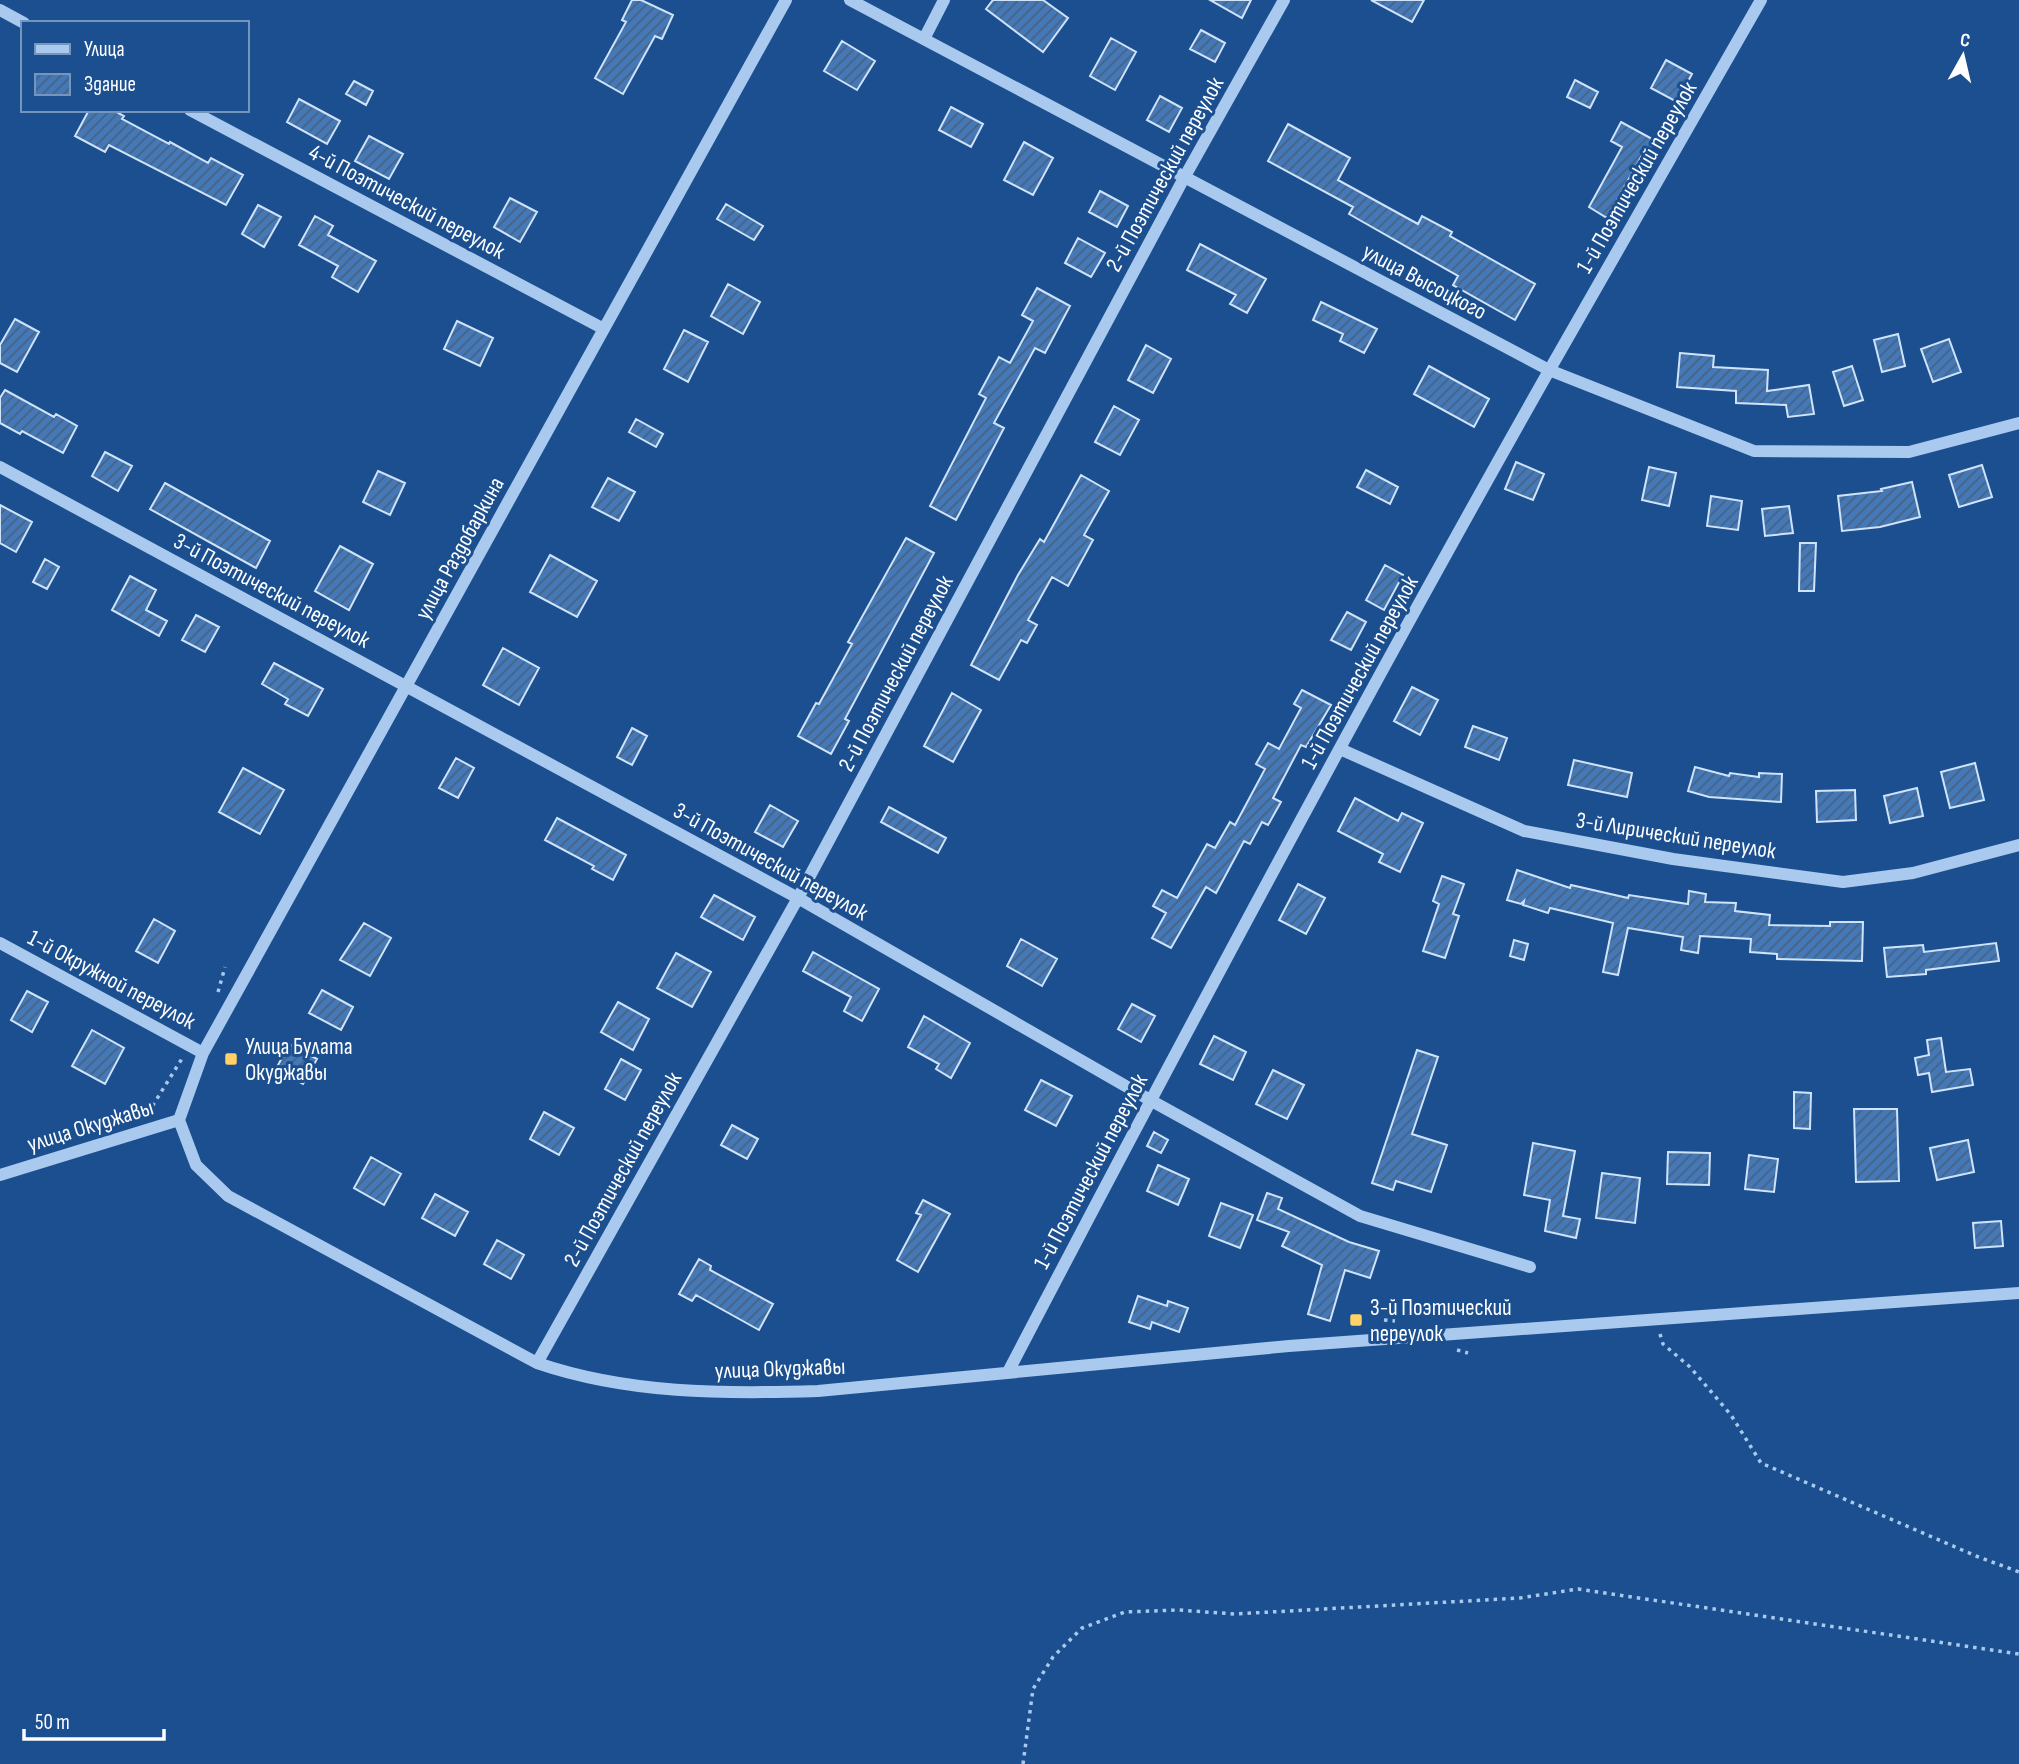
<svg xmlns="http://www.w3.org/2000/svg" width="2019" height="1764" viewBox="0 0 2019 1764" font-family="'Sofia Sans Condensed',sans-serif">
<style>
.building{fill:url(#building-hatch);stroke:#cfe3fa;stroke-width:2}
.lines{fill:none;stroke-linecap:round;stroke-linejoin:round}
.path{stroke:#a9c9ee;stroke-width:3.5;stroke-dasharray:3.5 5;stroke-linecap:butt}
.minor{stroke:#a9c9ee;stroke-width:12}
.poi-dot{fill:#ffd166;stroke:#1b4f8f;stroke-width:2.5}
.labels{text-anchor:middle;stroke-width:6;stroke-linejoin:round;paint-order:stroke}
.street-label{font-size:23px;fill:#fff;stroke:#1b4f8f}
.poi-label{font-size:23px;fill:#fff;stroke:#1b4f8f;text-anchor:start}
</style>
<defs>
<pattern id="building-hatch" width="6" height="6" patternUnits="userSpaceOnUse" patternTransform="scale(1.75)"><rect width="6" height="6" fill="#4478b7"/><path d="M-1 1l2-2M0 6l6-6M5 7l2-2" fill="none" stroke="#486282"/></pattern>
</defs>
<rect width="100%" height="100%" fill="#1b4f8f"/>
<path class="building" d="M632,0H641L673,15L662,39L655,36L623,94L595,78L626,22L622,20Z
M993,0H1043L1068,18L1043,52L986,9Z
M1210,0H1251L1242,18Z
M1371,0H1424L1412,22Z
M1201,30L1225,43L1215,62L1190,49Z
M1111,38L1136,52L1115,90L1090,76Z
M842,41L875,61L857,90L824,71Z
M1666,60L1692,74L1677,102L1651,88Z
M1575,80L1598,92L1590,108L1567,97Z
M354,81L373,91L366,105L346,94Z
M1160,96L1182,108L1169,132L1147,120Z
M299,99L340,121L327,144L287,122Z
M951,107L983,124L971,147L939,130Z
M89,110H113L124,116L122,119L169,144L170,142L208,163L211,158L243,175L226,205L109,145L105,152L75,136Z
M1621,122L1654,140L1644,159L1641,157L1607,218L1589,207L1622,147L1611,141Z
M1288,124L1350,158L1338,180L1418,224L1422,216L1452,232L1450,236L1535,284L1515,320L1453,285L1458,276L1349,214L1353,207L1268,161Z
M369,136L403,154L389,179L355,161Z
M1024,142L1053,158L1033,195L1004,180Z
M1100,191L1128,206L1117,227L1089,212Z
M510,198L537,212L520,242L494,227Z
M726,204L763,226L754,240L717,219Z
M258,205L281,217L264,247L242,234Z
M315,216L333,226L328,235L376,261L358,292L332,277L338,266L299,245Z
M1078,238L1105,253L1091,277L1065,263Z
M1200,244L1266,279L1247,313L1230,304L1236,295L1187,270Z
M728,284L760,302L743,334L711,316Z
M1037,288L1070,306L1045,353L1035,348L994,423L1004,428L956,520L930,506L986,398L979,394L999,357L1010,363L1033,321L1022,315Z
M1321,302L1377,329L1364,353L1340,341L1343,334L1313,320Z
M15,319L39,332L17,372L0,363V345Z
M457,321L493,338L480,366L444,349Z
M684,330L708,342L688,382L664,369Z
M1898,334L1905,366L1882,372L1874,340Z
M1949,339L1961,372L1933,382L1921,349Z
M1146,345L1171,359L1153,393L1128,380Z
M1680,353L1714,356L1713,367L1768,370L1767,391L1809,385L1814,414L1788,417L1786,405L1736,403V391L1677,387Z
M1429,366L1489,399L1474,427L1414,394Z
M1852,366L1863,400L1844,406L1833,372Z
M5,390L54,417L56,414L77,426L63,453L22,431L20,434L0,423V398Z
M1114,406L1139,420L1120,455L1095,442Z
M636,419L663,434L656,447L629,432Z
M105,452L132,466L118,491L92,476Z
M1516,462L1544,474L1533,500L1505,489Z
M1982,465L1992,497L1959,507L1949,475Z
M1649,467L1676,473L1669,506L1642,500Z
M1366,470L1398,487L1390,504L1357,487Z
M378,471L405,483L390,515L363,502Z
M1081,475L1109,491L1084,535L1093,540L1068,586L1052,577L1028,620L1037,625L1027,643L1021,640L999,680L971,665L1018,575L1040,539L1044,542Z
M608,478L635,492L619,521L592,507Z
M1912,482L1920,517L1880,527L1842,531L1838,496L1882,491L1881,489Z
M165,483L270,541L256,568L150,509Z
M1711,496L1742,501L1738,530L1707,526Z
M0,505L32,522L16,552L0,543Z
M1789,506L1793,533L1765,536L1762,509Z
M906,538L934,553L845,719L849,721L831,754L798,736L816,703L819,704L852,644L848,642Z
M1800,543H1816L1814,591H1799Z
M340,546L373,564L349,610L315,591Z
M550,555L597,581L577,617L530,592Z
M45,559L59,567L47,589L33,582Z
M1385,565L1403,575L1384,610L1366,600Z
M130,576L156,590L146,610L167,621L159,636L112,610Z
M1347,612L1366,622L1351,650L1331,640Z
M196,615L219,627L205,652L182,640Z
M503,648L539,668L519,705L483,685Z
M274,663L323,689L308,716L285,704L288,699L262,684Z
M1412,687L1438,700L1420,735L1394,721Z
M1302,690L1331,705L1306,747L1301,745L1273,798L1281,802L1268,825L1262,822L1250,844L1244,841L1216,893L1206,887L1171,948L1152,938L1166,913L1153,906L1162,890L1177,898L1207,844L1215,848L1230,822L1235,825L1265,769L1256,764L1268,743L1279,749L1301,708L1294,704Z
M952,693L981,710L953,762L924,746Z
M1473,726L1507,738L1499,760L1465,747Z
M632,728L647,736L632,765L617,757Z
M456,758L474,768L458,798L439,788Z
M1574,760L1632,773L1627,797L1568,785Z
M1975,763L1984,800L1950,808L1941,772Z
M1695,767L1729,776L1730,773L1759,777V773L1782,774L1781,802L1709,797L1688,791Z
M243,768L284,790L260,834L219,812Z
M1917,788L1923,816L1890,823L1884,796Z
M1855,790L1856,820L1817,822L1816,791Z
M1355,798L1398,821L1402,813L1423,823L1400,872L1379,862L1383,854L1338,831Z
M770,805L798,821L783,847L755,832Z
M889,807L946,838L938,853L881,822Z
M557,818L626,855L613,880L592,869L594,866L545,840Z
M1517,870L1570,888L1571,885L1628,898L1629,895L1688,904L1689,891L1706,894L1705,902L1736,903L1735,911L1770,915L1769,925L1830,926V922H1863L1862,961L1777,959V954L1750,952L1751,939L1700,936L1698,953L1681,950L1683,937L1628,928L1618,975L1603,972L1613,923L1550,908L1548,913L1523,905L1524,901L1521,904L1507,900Z
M1442,876L1464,884L1453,914L1459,916L1445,958L1423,951L1439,904L1433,901Z
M1298,884L1325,898L1306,934L1279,920Z
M714,895L755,917L743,940L701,917Z
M154,919L175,931L158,963L136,951Z
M364,923L391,938L370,976L340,960Z
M1021,939L1057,959L1042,986L1007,966Z
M1514,940L1528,944L1524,960L1510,956Z
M1996,943L1999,961L1926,970V974L1887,977L1884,948L1923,945L1924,952Z
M813,952L879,989L862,1021L844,1011L851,997L803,971Z
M676,953L711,972L692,1007L657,988Z
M322,990L353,1007L341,1030L309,1013Z
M27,991L48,1002L32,1032L11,1020Z
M618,1002L649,1019L633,1050L601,1032Z
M1132,1004L1155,1016L1141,1042L1118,1029Z
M924,1016L970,1043L951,1078L936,1069L939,1064L908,1047Z
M92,1030L124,1048L105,1084L72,1066Z
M1214,1036L1246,1052L1233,1080L1200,1064Z
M1941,1038L1946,1072L1970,1069L1973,1085L1932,1092L1929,1073L1918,1075L1915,1058L1929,1055L1927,1040Z
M289,1044L317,1059L303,1084L276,1069Z
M1417,1050L1438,1057L1412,1134L1447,1145L1431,1192L1396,1181L1393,1190L1372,1183Z
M621,1059L641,1070L625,1100L605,1089Z
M1273,1070L1304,1085L1287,1119L1256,1104Z
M1041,1080L1072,1096L1056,1126L1025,1110Z
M1794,1092L1811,1093L1810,1129L1794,1128Z
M1854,1109H1897L1899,1181L1856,1182Z
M544,1112L574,1128L559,1155L530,1139Z
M732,1125L758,1139L747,1159L721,1145Z
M1154,1132L1168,1140L1161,1153L1147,1146Z
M1968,1140L1974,1172L1937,1180L1930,1148Z
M1533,1143L1575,1151L1563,1216L1580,1219L1576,1238L1545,1231L1550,1200L1524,1195Z
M1668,1152L1710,1153L1709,1185L1667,1184Z
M1749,1155L1778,1159L1774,1192L1745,1189Z
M371,1157L401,1174L384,1205L354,1188Z
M1158,1165L1189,1179L1178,1205L1147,1191Z
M1602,1173L1640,1178L1635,1223L1596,1218Z
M1267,1193L1282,1198L1278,1209L1349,1242L1379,1251L1370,1278L1345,1270L1330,1321L1308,1314L1322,1265L1282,1246L1289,1232L1257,1220Z
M435,1194L468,1212L455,1236L422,1218Z
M923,1200L950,1214L918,1272L897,1260L921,1215L916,1213Z
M1221,1203L1253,1215L1240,1248L1209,1236Z
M2001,1221L2003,1246L1975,1248L1973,1223Z
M497,1240L524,1255L511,1279L484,1264Z
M699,1259L711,1266L710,1270L773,1304L759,1330L696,1295L692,1301L679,1294Z
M1138,1296L1167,1306L1168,1301L1188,1308L1179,1332L1152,1322L1150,1329L1129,1322Z"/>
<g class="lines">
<path class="path" d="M218,992L225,967
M148,1113L183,1057
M1384,1320L1395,1321
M1660,1334L1663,1344L1690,1367L1731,1415L1761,1463L1976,1556L2019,1572
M1457,1350L1468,1353
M1023,1764L1033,1689L1053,1657L1082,1628L1125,1612L1178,1610L1235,1614L1520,1598L1578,1589L2019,1654"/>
<path class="minor" d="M850,0L1549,370L1754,451L1909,452L2019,423
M0,10L24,23
M924,39L944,0
M190,110L604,329
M0,467L798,898L1150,1100L1360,1216L1530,1267
M1340,749L1524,831L1673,859L1843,882L1913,873L2019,845
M0,943L203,1053
M179,1120L196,1165L228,1196L537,1363C628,1394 723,1394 818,1391L1289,1346L2019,1293
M179,1120L203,1053L786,0
M0,1175L179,1120
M537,1363L798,898L1184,178L1284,0
M1008,1372C1184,1035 1363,699 1550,369C1620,245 1691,123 1761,0"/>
</g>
<g class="poi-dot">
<rect x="224" y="1052" width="14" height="14" rx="3.5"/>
<rect x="1349" y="1313" width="14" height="14" rx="3.5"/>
</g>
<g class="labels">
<g class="street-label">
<text transform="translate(1164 174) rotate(-61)" y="8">2-й Поэтический переулок</text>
<text transform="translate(1636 177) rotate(-60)" y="8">1-й Поэтический переулок</text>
<text transform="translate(407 201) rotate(28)" y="8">4-й Поэтический переулок</text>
<text transform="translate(1425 281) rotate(28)" y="8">улица Высоцкого</text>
<text transform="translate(459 548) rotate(-61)" y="8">улица Раздобаркина</text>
<text transform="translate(272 590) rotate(28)" y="8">3-й Поэтический переулок</text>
<text transform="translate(1359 672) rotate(-61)" y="8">1-й Поэтический переулок</text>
<text transform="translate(895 673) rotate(-62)" y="8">2-й Поэтический переулок</text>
<text transform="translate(1676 835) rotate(9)" y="8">3-й Лирический переулок</text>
<text transform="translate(771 861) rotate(29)" y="8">3-й Поэтический переулок</text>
<text transform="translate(112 979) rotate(28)" y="8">1-й Окружной переулок</text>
<text transform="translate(90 1125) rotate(-17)" y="8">улица Окуджавы</text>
<text transform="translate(622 1169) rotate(-61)" y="8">2-й Поэтический переулок</text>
<text transform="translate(1090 1171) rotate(-62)" y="8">1-й Поэтический переулок</text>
<text transform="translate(780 1368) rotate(-2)" y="8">улица Окуджавы</text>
</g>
<g class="poi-label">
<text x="245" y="1054">Улица Булата<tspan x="245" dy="26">Окуджавы</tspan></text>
<text x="1370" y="1315">3-й Поэтический<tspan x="1370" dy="26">переулок</tspan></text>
</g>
</g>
<rect x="21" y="21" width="228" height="91" fill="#1b4f8f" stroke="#7695bc" stroke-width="2"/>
<rect x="35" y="44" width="35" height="10" fill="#a9c9ee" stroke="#7695bc" stroke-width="2"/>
<text x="84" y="56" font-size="21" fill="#ffffff">Улица</text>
<rect x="35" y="74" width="35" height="21" fill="url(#building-hatch)" stroke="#7695bc" stroke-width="2"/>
<text x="84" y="91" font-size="21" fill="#ffffff">Здание</text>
<g transform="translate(1963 56) rotate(8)" stroke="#1b4f8f" stroke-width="5" paint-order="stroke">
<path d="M0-5L12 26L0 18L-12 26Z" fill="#ffffff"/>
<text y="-10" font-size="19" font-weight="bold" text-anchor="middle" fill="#ffffff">С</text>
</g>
<path d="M24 1729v10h140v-10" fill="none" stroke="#ffffff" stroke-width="3.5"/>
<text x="35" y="1729" font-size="21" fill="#ffffff" stroke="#1b4f8f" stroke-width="5" paint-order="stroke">50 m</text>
</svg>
